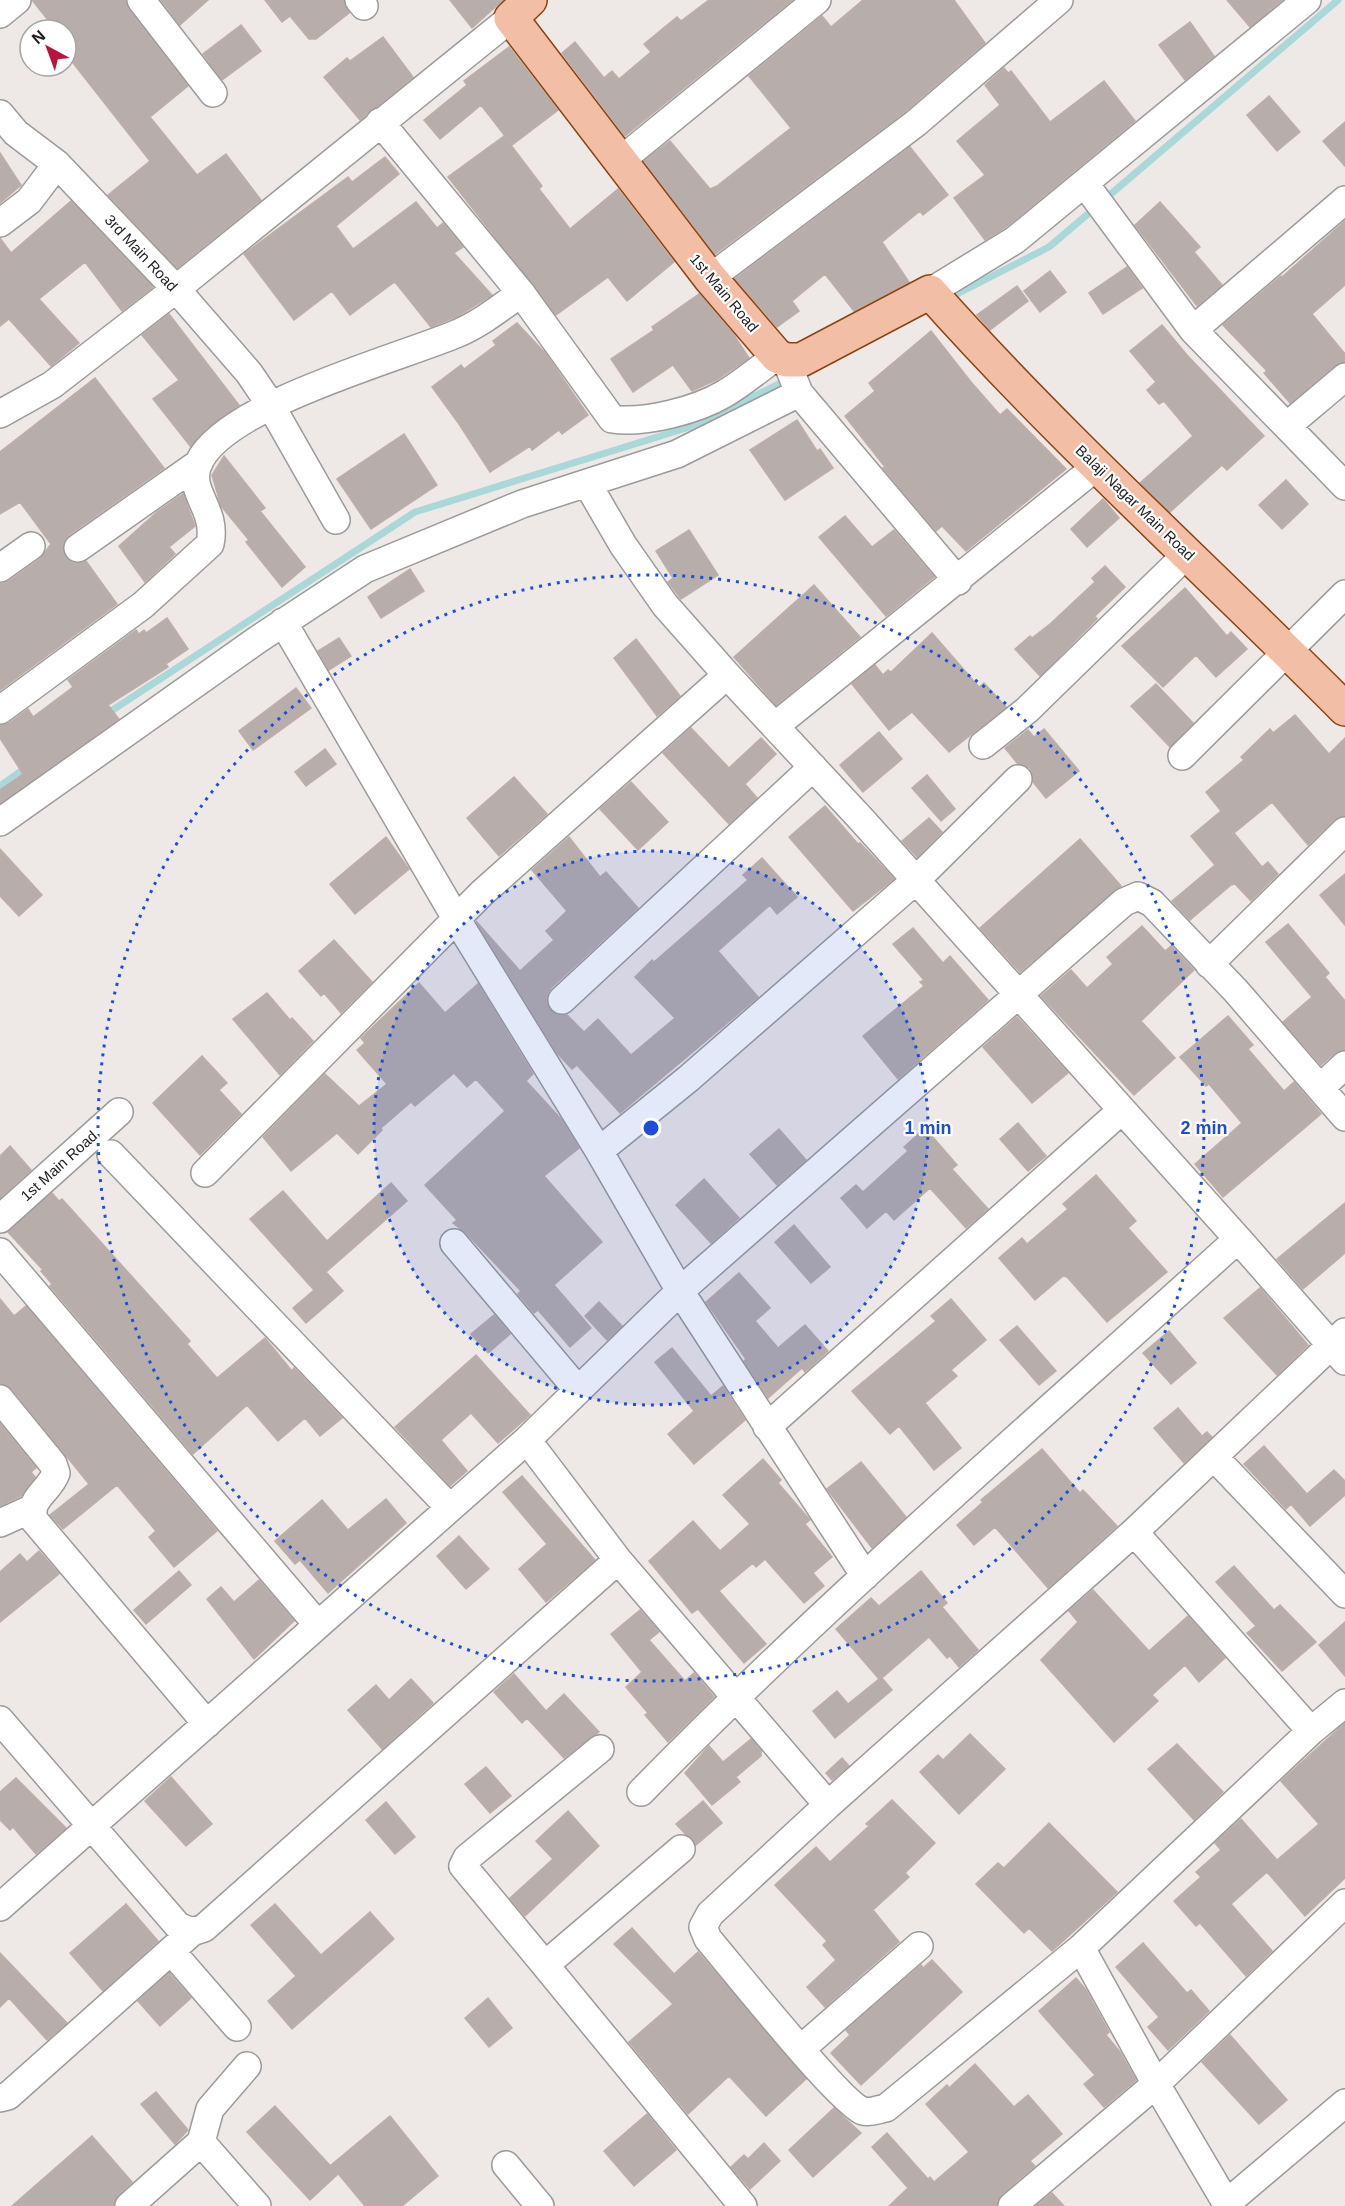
<svg xmlns="http://www.w3.org/2000/svg" width="1345" height="2206" viewBox="0 0 1345 2206" font-family="Arial,sans-serif">
<style>
.lines{fill:none;stroke-linecap:round;stroke-linejoin:round}
.stream{stroke:#aad7d7;stroke-width:7}
.building{fill:#b7aeab;stroke:#beada9;stroke-width:1.5}
.minor-casing{stroke:#9b9b9b;stroke-width:30}
.major-casing{stroke:#8a430f;stroke-width:36}
.minor{stroke:#fff;stroke-width:27}
.major{stroke:#f2bfa6;stroke-width:33}
.ring{fill:none;stroke:#1d4ed8;stroke-width:3;stroke-dasharray:3 6}
.labels{text-anchor:middle;stroke-width:4.5;stroke-linejoin:round;paint-order:stroke}
.street-label{font-size:15px;fill:#1e1e1e;stroke:#fff}
.centre{fill:#1d4ed8;stroke:#fff;stroke-width:3}
.ring-label{font-size:18px;text-anchor:middle;font-weight:bold;fill:#1d4ed8;stroke:#fff;stroke-width:4.5;stroke-linejoin:round;paint-order:stroke}
</style>
<rect width="100%" height="100%" fill="#eee9e6"/>
<g class="lines">
<path class="stream" d="M1105,199L1338,0
M949,298L1049,247L1096,207
M105,715L415,512L696,425L789,379
M0,786L28,766"/>
</g>
<path class="building" d="M32,0H126L129,10L188,86L150,117L197,175L226,154L261,200L177,268L108,195L150,161L66,54V30H56Z
M161,0H208L180,25Z
M265,0H344L349,13L316,39H309L290,16L282,22Z
M450,0H503L472,28Z
M709,0H792L625,136L562,53L575,42L604,78L612,71L619,79L651,52L644,44L677,17L681,21Z
M863,0H954L985,43L906,111L715,254L644,161L670,141L710,189L717,186L791,128L749,76L822,16L831,27Z
M1227,0H1282L1250,27Z
M1190,22L1214,56L1185,80L1159,45Z
M241,25L261,51L222,80L203,54Z
M383,37L413,77L360,120L324,77L347,58L350,61Z
M509,47L558,110L512,145L481,105L440,139L424,120L467,85L464,81Z
M1004,68L1008,73L1011,71L1050,122L1104,81L1135,121L1006,227L985,240L954,198L985,175L957,141L1000,105L985,85Z
M1269,96L1300,132L1277,151L1247,115Z
M1345,122V166L1323,141Z
M504,136L542,186L539,189L570,229L618,189L674,262L627,301L608,277L556,315L448,177Z
M910,147L948,195L923,215L920,211L882,242L909,282L854,311L825,274L792,301L799,311L777,327L735,279Z
M0,153L21,185L0,203Z
M385,157L399,174L336,226L353,249L416,202L437,228L443,223L463,247L454,253L492,295L458,316L431,327L395,282L393,283L350,315L332,291L294,320L244,254L348,177L352,182Z
M71,201L153,287L122,311L85,262L39,299L79,343L51,366L9,319L0,326V238L11,253Z
M1160,202L1200,247L1194,252L1222,285L1197,306L1135,225Z
M1345,221V285L1312,314L1345,354V362L1335,365L1290,403L1264,373L1267,371L1223,325L1281,276L1282,277Z
M1127,267L1142,288L1103,314L1089,293Z
M1050,271L1066,292L1040,312L1024,291Z
M1017,286L1028,301L990,330L977,315Z
M699,294L734,335L749,358L716,380L692,391L673,365L633,392L611,359L654,330L652,327Z
M169,314L239,405L206,429L191,447L153,399L179,380L142,335Z
M517,323L546,354L588,415L562,434L559,430L532,450L530,446L490,472L459,424L432,387L461,365L464,369L496,345L493,341Z
M1162,325L1187,355L1264,436L1227,470L1222,465L1170,512L1140,483L1193,436L1164,401L1159,404L1147,390L1156,382L1130,351Z
M931,331L971,382L1000,415L1007,409L1066,469L966,551L942,526L936,531L883,468L885,467L845,416L875,391L869,383Z
M95,378L164,468L69,535L64,542L66,557L72,562L86,561L117,604L0,690V584L9,581L40,559L51,544L20,502L0,514V452Z
M797,420L817,451L820,449L833,468L785,500L750,450Z
M404,434L437,485L371,529L337,479Z
M224,456L265,508L260,511L305,567L282,587L246,542L249,540L221,506L212,475Z
M1286,480L1308,504L1282,529L1259,505Z
M183,494L195,526L169,547L175,554L145,582L119,546L157,512Z
M1103,499L1119,518L1087,547L1071,529Z
M845,516L872,547L894,530L934,577L886,616L819,537Z
M689,530L718,575L681,599L668,582L673,578L656,551Z
M1105,566L1125,587L1095,616L1097,619L1040,676L1015,649L1030,636L1032,638L1050,624L1095,582L1092,578Z
M410,569L424,591L381,618L368,597Z
M814,585L860,637L776,705L734,657Z
M1185,588L1227,636L1231,632L1247,649L1216,677L1196,655L1163,687L1122,646Z
M167,618L188,649L166,664L168,667L108,705L119,719L0,803V790L23,774L0,738V725L9,723L28,709L33,717L73,687L68,680L136,630L139,634L144,630L146,633Z
M932,633L979,687L984,683L1006,707L949,752L912,712L889,730L852,684L875,665L883,675L888,670L891,672Z
M339,638L351,656L329,670L318,651Z
M636,639L680,696L657,716L614,658Z
M1156,684L1193,723L1170,747L1131,706Z
M296,688L311,708L253,750L239,731Z
M1295,715L1329,754L1345,738V816L1334,820L1308,845L1272,802L1234,833L1262,867L1268,862L1278,874L1251,901L1235,884L1231,885L1190,920L1172,901L1215,865L1191,836L1221,811L1206,792L1244,760L1241,757L1270,729L1273,733Z
M691,728L729,768L761,738L776,754L745,784L757,798L729,824L663,753Z
M1044,729L1079,771L1046,798L1033,782L1030,768L1018,764L1005,748L1028,730L1034,737Z
M879,732L902,759L863,792L840,765Z
M325,749L336,764L306,786L295,772Z
M927,775L955,809L941,821L912,788Z
M514,777L547,814L499,856L467,818Z
M631,782L668,822L638,850L600,809Z
M825,806L858,844L860,843L894,879L853,911L789,837Z
M929,818L942,832L917,857L902,841Z
M386,837L409,869L355,914L330,884Z
M569,837L600,877L606,872L638,908L551,988L547,994V1004L557,1015H567L584,1032L598,1019L631,1055L675,1018L635,977L652,960L654,962L748,880L743,875L762,858L797,897L777,914L770,905L718,951L758,997L620,1113L577,1065L572,1069L557,1053L476,921L520,971L554,940L546,931L567,911L532,870Z
M1080,839L1121,886L1020,972L980,928Z
M0,849L42,895L19,916L0,896Z
M1345,874V925L1320,895Z
M1288,924L1329,973L1325,977L1345,1001V1050L1335,1053L1321,1065L1283,1022L1312,997L1266,942Z
M1142,926L1165,951L1171,946L1194,970L1141,1021L1175,1058L1134,1095L1041,996L1071,970L1087,988L1113,964L1107,957Z
M913,928L943,963L950,956L988,1000L898,1079L863,1036L924,986L920,982L924,980L893,944Z
M334,940L372,982L341,1013L324,993L321,996L299,971Z
M419,983L445,1013L478,984L533,1074L526,1081L561,1119L579,1148L544,1176L602,1242L554,1285L591,1328L570,1347L538,1310L534,1313L518,1294L521,1291L466,1233L453,1223L457,1220L425,1185L505,1111L476,1079L467,1087L454,1073L415,1106L411,1102L381,1128L382,1130L358,1154L337,1133L291,1171L263,1137L325,1074L359,1106L387,1084L357,1050L365,1043L361,1038Z
M267,993L290,1020L292,1018L313,1041L280,1075L233,1019Z
M1228,1016L1253,1045L1248,1049L1284,1091L1294,1082L1321,1114L1223,1197L1195,1164L1242,1123L1209,1084L1206,1086L1180,1057Z
M1017,1017L1068,1073L1032,1103L983,1047Z
M202,1056L227,1083L219,1090L241,1114L200,1155L153,1103Z
M1018,1123L1046,1156L1028,1171L1000,1139Z
M925,1128L957,1165L952,1169L988,1209L966,1228L930,1188L894,1220L886,1211L867,1228L841,1198L856,1185L863,1192L908,1151L904,1147Z
M779,1129L806,1160L777,1185L750,1154Z
M10,1146L31,1170L0,1198V1156Z
M1096,1175L1136,1221L1128,1228L1167,1272L1107,1322L1067,1277L1063,1276L1035,1300L999,1258L1022,1238L1027,1244L1068,1209L1063,1204Z
M704,1179L739,1218L711,1243L676,1205Z
M391,1183L407,1201L326,1272L343,1291L306,1323L293,1308L314,1290L250,1219L283,1191L327,1241Z
M52,1193L59,1201L62,1199L190,1341L187,1344L217,1378L265,1338L292,1371L294,1368L342,1418L320,1436L305,1418L278,1441L247,1405L193,1454L50,1286L52,1284L41,1271L43,1270L8,1232Z
M1345,1203V1253L1303,1289L1277,1259Z
M794,1225L830,1267L811,1283L775,1242Z
M739,1273L770,1308L755,1321L778,1348L805,1325L828,1351L805,1372L802,1368L768,1398L744,1361L746,1359L706,1302Z
M1260,1288L1308,1345L1277,1375L1224,1318Z
M0,1299L14,1316L26,1306L217,1531L174,1567L149,1537L156,1531L117,1485L63,1529L50,1515L89,1484L12,1389L0,1384Z
M951,1299L986,1340L951,1370L957,1376L925,1403L961,1448L934,1470L899,1426L890,1434L852,1391L936,1321L931,1316Z
M599,1302L622,1326L607,1340L585,1316Z
M494,1315L510,1334L488,1353L471,1334Z
M1017,1326L1056,1371L1039,1385L1000,1340Z
M1169,1331L1196,1363L1171,1384L1143,1353Z
M672,1348L711,1396L723,1386L745,1420L694,1464L668,1434L694,1411L655,1362Z
M476,1355L530,1415L498,1443L471,1413L441,1440L467,1471L450,1486L395,1427Z
M1178,1408L1202,1436L1207,1432L1212,1437L1184,1463L1154,1428Z
M0,1424L36,1468L31,1472L35,1477L21,1496L0,1506Z
M1264,1446L1307,1494L1334,1470L1345,1481V1495L1310,1526L1291,1504L1286,1509L1244,1464Z
M1042,1449L1080,1493L1083,1490L1117,1526L1048,1588L995,1527L974,1545L957,1525L983,1502L981,1500Z
M763,1459L781,1480L778,1483L810,1520L805,1524L832,1557L813,1573L824,1586L804,1603L765,1559L756,1567L753,1563L719,1591L766,1644L744,1663L698,1609L692,1613L649,1561L693,1521L720,1551L750,1524L723,1495Z
M861,1462L906,1517L872,1548L827,1489Z
M522,1476L595,1560L546,1602L519,1569L547,1544L503,1492Z
M386,1499L406,1523L328,1593L300,1560L295,1564L275,1541L322,1500L348,1530Z
M459,1536L489,1569L466,1589L437,1556Z
M39,1551L59,1574L0,1622V1572L20,1554L27,1562Z
M1234,1566L1274,1610L1280,1605L1316,1642L1282,1671L1247,1633L1256,1626L1216,1582Z
M179,1571L191,1585L146,1624L134,1610Z
M921,1571L947,1603L942,1607L978,1650L959,1667L950,1656L947,1658L929,1637L882,1678L892,1690L835,1738L813,1711L837,1691L848,1704L879,1679L836,1629L871,1598L879,1606Z
M259,1580L294,1621L254,1659L207,1599L221,1587L234,1602Z
M1093,1590L1149,1651L1188,1616L1225,1658L1199,1682L1185,1665L1152,1695L1158,1701L1114,1742L1041,1660L1078,1622L1069,1611Z
M640,1610L659,1632L649,1640L685,1681L694,1673L714,1697L668,1742L645,1715L648,1713L626,1687L642,1672L611,1634Z
M1345,1622V1676L1319,1645Z
M514,1674L546,1711L564,1694L599,1732L564,1758L527,1718L522,1723L494,1692Z
M411,1679L433,1703L382,1749L348,1710L376,1685L389,1700Z
M1345,1723V1878L1305,1916L1267,1872L1231,1904L1272,1951L1246,1976L1200,1923L1196,1926L1174,1901L1201,1877L1196,1872L1221,1850L1215,1843L1241,1819L1277,1860L1319,1824L1281,1781Z
M970,1734L1005,1769L959,1814L920,1772L938,1755L943,1760Z
M751,1739L761,1751V1756L736,1777L740,1782L712,1805L685,1773L709,1746L723,1762Z
M1177,1744L1223,1792L1194,1820L1148,1769Z
M842,1758L849,1766L832,1780L826,1773Z
M486,1767L511,1796L490,1813L465,1784Z
M171,1777L212,1824L186,1846L145,1801Z
M16,1778L66,1828L36,1854L13,1827L10,1830L0,1820V1792Z
M892,1800L935,1843L905,1873L909,1877L873,1910L899,1942L825,2007L807,1987L836,1960L823,1945L827,1941L775,1885L816,1847L830,1862L869,1826L866,1824Z
M703,1801L722,1823L696,1845L676,1824Z
M386,1802L415,1837L395,1854L366,1820Z
M568,1811L599,1846L525,1916L510,1898L553,1859L536,1841Z
M1049,1823L1117,1892L1052,1951L1029,1928L1024,1933L976,1884L998,1863L1004,1868Z
M126,1904L158,1941L103,1991L70,1953Z
M275,1904L321,1955L370,1912L394,1939L292,2029L268,2001L296,1976L251,1925Z
M632,1928L674,1974L698,1952L806,2079L766,2116L729,2076L688,2114L629,2042L673,2004L614,1944Z
M1143,1943L1187,1993L1191,1990L1209,2011L1168,2050L1148,2027L1159,2017L1116,1967Z
M0,1953L67,2023L47,2040L9,1998L0,2007Z
M932,1960L962,1992L861,2085L831,2053L850,2035L846,2030L921,1965L923,1968Z
M169,1973L191,1998L160,2026L138,2001Z
M1076,1978L1086,1990L1109,2032L1106,2035L1120,2052L1136,2080L1104,2107L1084,2084L1095,2075L1039,2011Z
M488,1998L512,2028L489,2047L465,2018Z
M1230,2035L1287,2100L1259,2124L1202,2062Z
M975,2064L1014,2107L1028,2095L1062,2134L1030,2161L1035,2166L1002,2194L997,2206H889L908,2188L872,2147L887,2133L928,2179L930,2177L934,2182L969,2152L926,2104L947,2085L949,2088Z
M156,2092L188,2130L175,2144L141,2104Z
M275,2106L338,2174L310,2200L247,2132Z
M834,2108L861,2133L813,2177L789,2150Z
M647,2114L676,2150L634,2186L604,2151Z
M390,2116L438,2176L402,2206H365L331,2165Z
M92,2136L132,2182L118,2195L114,2206H12Z
M764,2143L780,2161L750,2189L731,2167L744,2155L748,2159Z
M1052,2193L1064,2206H1036Z"/>
<g class="lines">
<g class="minor-casing">
<path id="minor" d="M141,0L213,93
M359,0L364,6
M0,14L17,0
M0,114L16,133L57,164L176,289L249,373L270,404L336,520
M380,122L521,293L612,419C644,424 697,410 724,394C743,383 760,368 777,356
M620,161L817,0
M1085,184L1193,330L1345,486
M0,223L29,201L57,164
M710,278L916,123L1059,0
M930,292L1015,240L1307,0
M1193,330L1345,200
M786,360L799,393L958,581
M0,414L52,385L176,289L511,18
M1288,425L1345,377
M587,483L677,454L799,393
M78,548L199,463
M0,568L31,546
M283,622L457,920L599,1151L680,1291L865,1576
M0,710L143,605L210,544C218,508 185,491 199,462C226,405 396,359 456,334C480,324 500,308 521,293
M775,726L1096,467
M983,745L1027,710L1188,553
M1182,756L1345,594
M0,822L257,640L365,569L522,504L587,483L623,545L665,605L727,675
M1209,964L1345,831
M562,1000L813,767
M1320,1088L1345,1065
M599,1151L688,1079L916,880L1018,779
M111,1154L450,1508
M205,1173L482,893L727,675L862,820L1238,1239C1037,1421 831,1598 641,1792
M0,1219L119,1112
M1238,1239L1345,1361
M454,1243L578,1390
M0,1252L318,1625L527,1440L680,1291L1124,902L1138,896L1152,903L1236,991L1345,1117
M0,1399L53,1464L56,1473C49,1492 28,1498 34,1520L207,1724
M767,1427L1122,1110
M527,1440L618,1560L828,1805L1134,1532L1345,1332
M1214,1457L1345,1594
M0,1523L31,1509
M1134,1532L1311,1731
M0,1720L178,1926L192,1932L204,1928L618,1560
M828,1805L710,1914L703,1927L708,1939C731,1966 841,2104 863,2111C870,2113 880,2109 886,2108L1081,1948
M681,1849L545,1965L743,2206
M0,1907L318,1625
M171,1951L237,2027
M545,1965L463,1866L467,1858L600,1749
M802,2048L919,1946
M0,2098L8,2096L192,1932
M201,2142L210,2109L247,2066
M506,2165L540,2206
M1227,2203L1345,2103
M129,2206L201,2142L257,2206
M1012,2206L1156,2084L1345,1903
M1228,2206L1156,2084L1081,1948L1311,1731L1345,1703"/>
</g>
<g class="major-casing">
<path id="major" d="M530,0L511,18L710,278L777,356L786,360H801L930,292C1061,439 1207,570 1345,709"/>
</g>
<use href="#minor" class="minor"/>
<use href="#major" class="major"/>
</g>
<circle cx="651" cy="1128" r="277" fill="#1d4ed8" fill-opacity=".12"/>
<g class="ring">
<circle cx="651" cy="1128" r="277"/>
<circle cx="651" cy="1128" r="553"/>
</g>
<g class="labels">
<g class="street-label">
<text transform="translate(141 253) rotate(47)" y="5">3rd Main Road</text>
<text transform="translate(724 293) rotate(50)" y="5">1st Main Road</text>
<text transform="translate(1135 503) rotate(44)" y="5">Balaji Nagar Main Road</text>
<text transform="translate(59 1166) rotate(-42)" y="5">1st Main Road</text>
</g>
</g>
<circle cx="651" cy="1128" r="9" class="centre"/>
<g class="ring-label">
<text x="928" y="1134">1 min</text>
<text x="1204" y="1134">2 min</text>
</g>
<g transform="translate(48 48) rotate(319)"><circle r="28" fill="#ffffff" stroke="#a5a5a5" stroke-width="1.5"/>
<path d="M0-4.5L10 22L0 15L-10 22Z" fill="#b9143c"/>
<text y="-9" font-size="16" font-weight="bold" text-anchor="middle" fill="#1e1e1e">N</text>
</g>
</svg>
